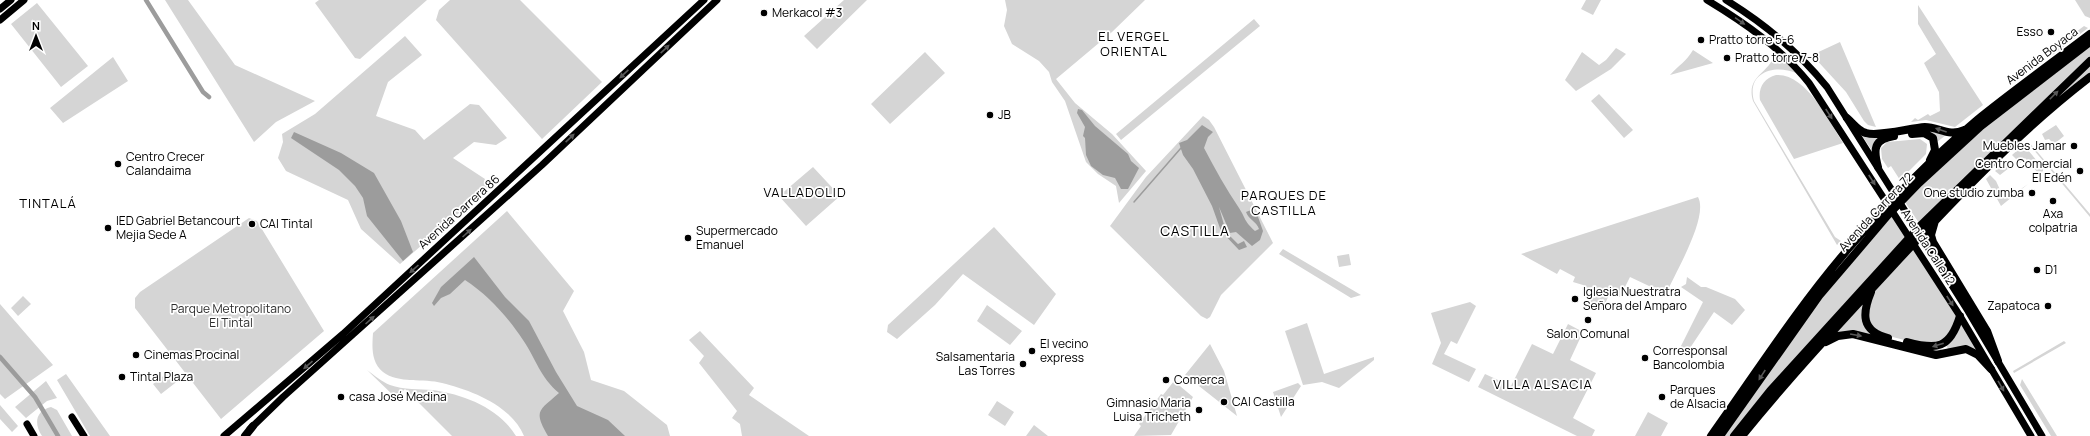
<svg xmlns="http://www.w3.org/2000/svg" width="2090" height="436" viewBox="0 0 2090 436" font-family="Manrope,sans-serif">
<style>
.green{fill:#d5d5d5}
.water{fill:#9c9c9c}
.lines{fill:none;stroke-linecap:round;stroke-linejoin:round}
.stream{stroke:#9c9c9c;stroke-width:1.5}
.canal{stroke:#9c9c9c;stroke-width:4.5}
.major{stroke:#000;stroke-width:7}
.highway{stroke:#000;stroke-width:8}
.oneway{fill:#595959}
.poi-dot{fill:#000;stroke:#fff;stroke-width:1.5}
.labels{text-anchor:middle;stroke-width:3.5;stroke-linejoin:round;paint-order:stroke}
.poi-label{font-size:12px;fill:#000;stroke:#fff;text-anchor:start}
.street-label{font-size:12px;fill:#000;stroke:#fff}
.park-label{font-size:12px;fill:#2c2c2c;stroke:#fff}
.neighbourhood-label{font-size:13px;letter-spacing:1px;fill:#000;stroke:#fff}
.quarter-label{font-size:14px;letter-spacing:1px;fill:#000;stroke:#fff}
</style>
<rect width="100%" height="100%" fill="#fff"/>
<path class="green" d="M165,0H188L235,65L315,101L276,122L254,142Z
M319,0H427L360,59L355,58L315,3Z
M450,0H520L602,82L542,139L436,20L439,10Z
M844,0H867L817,49L804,36Z
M1005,0H1145L1112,32L1056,79L1075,103L1112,134L1146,171L1119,203L1116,186L1098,174L1086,162L1065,101L1052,82L1049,72L1039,61L1012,44L1004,26L1007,10Z
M1586,0H1601L1593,15L1581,9Z
M2075,0H2090V18L2085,16Z
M37,3L88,66L61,87L11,24Z
M1918,5L1983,105L1955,127L1926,120L1911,122L1915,118L1918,120L1928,114L1930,116L1940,111L1939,92L1924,63L1936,54L1918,24Z
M1254,19L1260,26L1121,140L1116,134Z
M2084,26L2088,28L2050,57L2048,53Z
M405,36L422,55L388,82L376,116L415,130L424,140L470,104L479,105L507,138L496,145L474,142L453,158L485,179L484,182L488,188L400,264L361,229L348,200L286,171L278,158L283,142L282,134L315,114Z
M1840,42L1876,127L1868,125L1864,121L1846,92L1812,55Z
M2090,46V57L1919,223L1905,202L1944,164L1980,132Z
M1616,48L1626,54L1611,69L1576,91L1565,80L1582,52L1599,65L1606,60Z
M1693,50L1713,63L1670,75C1679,65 1686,62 1693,50Z
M925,52L945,73L890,124L871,104Z
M1774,52L1796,73C1775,64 1746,72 1754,101L1835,237L1841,241L1837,245L1753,101C1745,74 1773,73 1774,52Z
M113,57L128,81L63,123L50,108Z
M2090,65V73L2047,108Z
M1776,75C1806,73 1829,121 1843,143L1794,159L1760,100C1758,88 1764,78 1776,75Z
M1599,94L1633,130L1624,138L1591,101Z
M1203,116L1209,120L1214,127L1273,243L1221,295L1210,317L1207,319L1201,316L1110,226L1146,177Z
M2056,125L2064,136L2054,144L2049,139L2045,140L2042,134Z
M1923,129L1946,135L1937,142L1922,132L1884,136L1873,152L1861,134Z
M1920,139L1927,144L1926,154L1900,180L1891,166L1888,168L1882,159L1881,148L1887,142Z
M2029,142L2090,214V217L2028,143Z
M2020,148L2027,149L2043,168V171L2039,174L2025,158L2020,163L2012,155Z
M2006,161L2009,168L2000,175L1995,171Z
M813,167L840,196L806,226L779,196Z
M1990,175L1996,181L2001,192L2007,189L2011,196L2028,184L2001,206L1986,179Z
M1698,197C1709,217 1675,273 1666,294L1630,277L1620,297L1610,293L1602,310L1589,304L1594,293L1583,285L1573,282L1575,277L1560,269L1557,274L1521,254Z
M507,211L574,291L563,311L584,352L591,380L624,391L667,425L670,436H524C512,406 471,390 442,383C424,378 398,384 383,372C371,362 372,347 373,333Z
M1892,216L1906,238L1732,436H1722L1821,299Z
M249,218L257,221L324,331L221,419L135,308V298L140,292Z
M994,227L1056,294L1034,325L963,274L935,305L897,339L887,332L888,325Z
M1913,248L1957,318L1944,341L1920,344L1881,334L1877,332L1867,318L1874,290Z
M1283,249L1361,295L1351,298L1279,254Z
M1349,254L1351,265L1339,267L1337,256Z
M1687,277L1701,287H1706L1735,299L1745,310L1732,325L1714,312L1686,354L1680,348L1703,302L1681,287L1686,284Z
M23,296L31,304L18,316L11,308Z
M1868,297L1864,307L1876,335L1922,348L1941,347L1942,353L1860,334L1830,338Z
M1470,302L1476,306L1457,344L1451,341L1444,354L1476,369L1469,382L1432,364L1441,343L1431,313Z
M0,304L53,365L5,399L0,394Z
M987,305L1022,331L1010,345L977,321Z
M1960,321L1979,354L1949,352L1946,344Z
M1307,323L1324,374L1374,357V360L1339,388L1322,382L1303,385L1285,331Z
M1568,324L1583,332L1570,360L1596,373L1573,418L1595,430L1592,436H1577L1478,387L1485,374L1511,386L1532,344L1553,354Z
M700,331L754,388L749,395L809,436H742L740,424L732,418L737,411L699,363L704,356L689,340Z
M2064,341L2066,343L2014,373L2013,371Z
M1210,344L1224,371L1237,416L1185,375Z
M171,370L179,380L161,394L153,384Z
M367,370C374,375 382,382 390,385C403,390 420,389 433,390C465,395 499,408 516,436H452L405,389L396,398Z
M66,374L110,436H90L57,380Z
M2022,379L2057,436H2051L2020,385Z
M46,381L57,398L47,401L26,418L15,407Z
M1174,381L1193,397L1171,435L1134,436L1141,426L1139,424L1161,394L1163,395Z
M1298,383L1301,386L1281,417L1273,392Z
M997,401L1014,412L1005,426L988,415Z
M0,405L18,426L12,432L0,419Z
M51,407L57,410L72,436H42C34,424 35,411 51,407Z
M1648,412L1668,423L1661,436H1635Z
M1034,425L1048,436H1026Z"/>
<path class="water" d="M1078,109L1082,110L1095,126L1128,154L1131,161L1139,168L1128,189H1121L1115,178L1103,175L1091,166L1086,155L1085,138L1083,136L1085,127L1077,113Z
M1202,125L1213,132L1208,137L1204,148C1215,169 1226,189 1239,208C1246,219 1244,221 1255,231L1259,229C1256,221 1249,220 1246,212L1251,210L1257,214L1263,231L1260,240L1252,246L1236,232L1230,233L1219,207L1226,232L1238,244L1244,241L1247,247L1239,250L1221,231L1212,206L1193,169L1183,155L1179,143L1187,140Z
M294,132L341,153L374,173L401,221L413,252L403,261L367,216L363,198L355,186L339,170L291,138Z
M474,257L505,297L529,321L556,372L577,406L608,420L625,436H548C533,410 539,411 559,393C540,377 536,359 523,340C508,317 488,295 465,280L450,294L441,298L434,306L432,303L441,287Z"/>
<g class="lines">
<path class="stream" d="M1134,202L1181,148"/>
<path class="canal" d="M146,0L203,92L209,97
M0,357L35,397L58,436"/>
<path class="major" d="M1707,0C1745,23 1781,48 1809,83L1960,316L2031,436
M1726,0C1765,24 1798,51 1827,87L1968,311L2042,436
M0,9L11,0
M0,20L24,0
M72,417L84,436
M27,424L34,436
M250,429L283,397L542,165L717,0
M224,436L343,334L704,0"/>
<path class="highway" d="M1847,118C1853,123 1858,131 1866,133C1879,137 1910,128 1925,127C1939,127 1949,137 1964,130
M1912,134L1924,133L1933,138L1935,150L1930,160
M1878,167C1873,149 1874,139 1894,136
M1935,221L1931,235L1933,242L1987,331L1998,361
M1871,292C1862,314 1861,331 1888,338
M1826,342L1838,336L1853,334L1936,355L1966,349L1978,355L1991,369
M1907,342C1937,350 1950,349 1960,316
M245,436L253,426
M1711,436C1756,373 1798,307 1849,248C1888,203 1931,159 1977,120C2014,90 2052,63 2090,34
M1720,436L1819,296L1888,215L1919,183L1981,126L2090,42
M1734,436L1770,391L1921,225L2090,61
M1742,436C1789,378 1840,323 1891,268C1953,201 2017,133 2090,77"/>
</g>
<defs><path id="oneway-solid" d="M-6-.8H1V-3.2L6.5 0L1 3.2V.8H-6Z"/></defs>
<g class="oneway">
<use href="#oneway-solid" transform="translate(1740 21) rotate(34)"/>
<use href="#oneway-solid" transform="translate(665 49) rotate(-43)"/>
<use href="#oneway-solid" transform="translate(624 74) rotate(137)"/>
<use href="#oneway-solid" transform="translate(2054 95) rotate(-45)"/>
<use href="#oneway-solid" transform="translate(1829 114) rotate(57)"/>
<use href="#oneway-solid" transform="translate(1941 130) rotate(-161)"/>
<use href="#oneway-solid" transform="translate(570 138) rotate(-43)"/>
<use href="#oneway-solid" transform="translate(1872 180) rotate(57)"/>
<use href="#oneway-solid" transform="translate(467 233) rotate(-42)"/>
<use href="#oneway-solid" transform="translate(414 269) rotate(138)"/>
<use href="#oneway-solid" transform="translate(1950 301) rotate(57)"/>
<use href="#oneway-solid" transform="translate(370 320) rotate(-42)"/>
<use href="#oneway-solid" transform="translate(1856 335) rotate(10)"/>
<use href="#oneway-solid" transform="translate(1938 345) rotate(163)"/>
<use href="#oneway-solid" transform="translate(308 365) rotate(139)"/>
<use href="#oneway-solid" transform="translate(1762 375) rotate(123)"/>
<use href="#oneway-solid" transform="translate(2001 386) rotate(60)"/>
</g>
<g class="poi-dot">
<circle cx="764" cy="13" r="4"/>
<circle cx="2051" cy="32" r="4"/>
<circle cx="1701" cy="40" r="4"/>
<circle cx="1727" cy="58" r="4"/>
<circle cx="990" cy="115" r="4"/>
<circle cx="2074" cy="146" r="4"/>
<circle cx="118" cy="164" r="4"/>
<circle cx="2080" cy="171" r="4"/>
<circle cx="2032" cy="193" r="4"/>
<circle cx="2053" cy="201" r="4"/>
<circle cx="252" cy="224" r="4"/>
<circle cx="108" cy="228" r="4"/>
<circle cx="688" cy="238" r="4"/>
<circle cx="2037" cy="270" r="4"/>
<circle cx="1575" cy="299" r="4"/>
<circle cx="2048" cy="306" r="4"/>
<circle cx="1588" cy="320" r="4"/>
<circle cx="1032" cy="351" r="4"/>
<circle cx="136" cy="355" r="4"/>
<circle cx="1645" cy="358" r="4"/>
<circle cx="1023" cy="364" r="4"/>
<circle cx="122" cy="377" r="4"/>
<circle cx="1166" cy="380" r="4"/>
<circle cx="341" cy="397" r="4"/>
<circle cx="1662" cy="397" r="4"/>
<circle cx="1224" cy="402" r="4"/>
<circle cx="1199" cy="410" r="4"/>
</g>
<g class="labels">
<g class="poi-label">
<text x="772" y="17">Merkacol #3</text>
<text x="2043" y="36" text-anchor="end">Esso</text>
<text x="1709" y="44">Pratto torre 5-6</text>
<text x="1735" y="62">Pratto torre 7-8</text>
<text x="998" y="119">JB</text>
<text x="2066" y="150" text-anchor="end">Muebles Jamar</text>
<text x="126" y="161">Centro Crecer<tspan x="126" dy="14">Calandaima</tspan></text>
<text x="2072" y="168" text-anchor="end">Centro Comercial<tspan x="2072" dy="14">El Edén</tspan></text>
<text x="2024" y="197" text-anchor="end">One studio zumba</text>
<text x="2053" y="218" text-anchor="middle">Axa<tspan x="2053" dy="14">colpatria</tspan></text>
<text x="116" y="225">IED Gabriel Betancourt<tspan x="116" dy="14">Mejia Sede A</tspan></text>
<text x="260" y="228">CAI Tintal</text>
<text x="696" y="235">Supermercado<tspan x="696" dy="14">Emanuel</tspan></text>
<text x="2045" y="274">D1</text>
<text x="1583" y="296">Iglesia Nuestratra<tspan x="1583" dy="14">Señora del Amparo</tspan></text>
<text x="2040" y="310" text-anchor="end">Zapatoca</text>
<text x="1588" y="338" text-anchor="middle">Salon Comunal</text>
<text x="1040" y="348">El vecino<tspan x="1040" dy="14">express</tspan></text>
<text x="1653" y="355">Corresponsal<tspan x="1653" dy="14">Bancolombia</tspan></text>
<text x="144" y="359">Cinemas Procinal</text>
<text x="1015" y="361" text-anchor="end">Salsamentaria<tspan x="1015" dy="14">Las Torres</tspan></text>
<text x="130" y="381">Tintal Plaza</text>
<text x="1174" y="384">Comerca</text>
<text x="1670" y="394">Parques<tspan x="1670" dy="14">de Alsacia</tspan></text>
<text x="349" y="401">casa José Medina</text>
<text x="1232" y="406">CAI Castilla</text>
<text x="1191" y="407" text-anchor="end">Gimnasio Maria<tspan x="1191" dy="14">Luisa Tricheth</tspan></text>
</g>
<g class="street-label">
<text transform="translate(2042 56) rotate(-37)" y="4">Avenida Boyaca</text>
<text transform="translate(459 212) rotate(-42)" y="4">Avenida Carrera 86</text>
<text transform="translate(1876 212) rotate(-47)" y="4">Avenida Carrera 72</text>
<text transform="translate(1928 247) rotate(57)" y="4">Avenida Calle 12</text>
</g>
<g class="park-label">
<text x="231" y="313">Parque Metropolitano<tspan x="231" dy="14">El Tintal</tspan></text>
</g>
<g class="neighbourhood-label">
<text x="1134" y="41">EL VERGEL<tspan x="1134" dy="15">ORIENTAL</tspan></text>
<text x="805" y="197">VALLADOLID</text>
<text x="1284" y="200">PARQUES DE<tspan x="1284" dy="15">CASTILLA</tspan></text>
<text x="48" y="208">TINTALÁ</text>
<text x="1543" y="389">VILLA ALSACIA</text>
</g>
<g class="quarter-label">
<text x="1195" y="236">CASTILLA</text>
</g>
</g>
<g transform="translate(36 36)" stroke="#ffffff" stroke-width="3" paint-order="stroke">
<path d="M0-3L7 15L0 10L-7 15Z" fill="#000000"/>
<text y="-6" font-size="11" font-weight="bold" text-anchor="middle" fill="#000000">N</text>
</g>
</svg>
